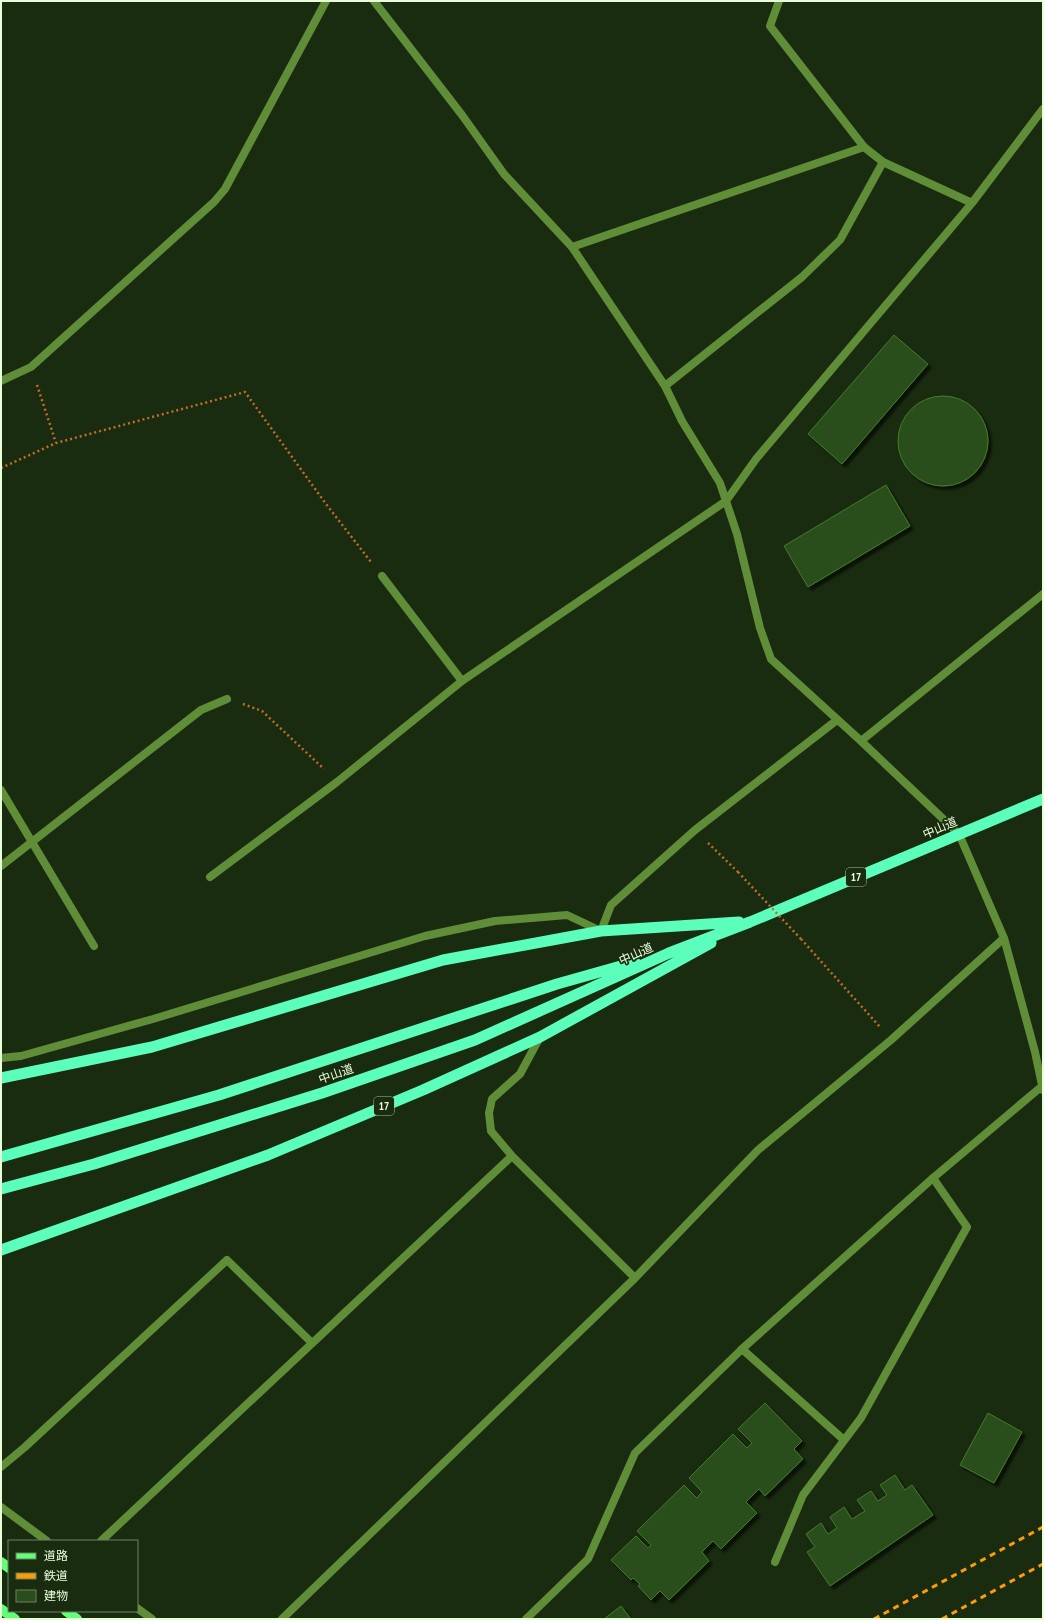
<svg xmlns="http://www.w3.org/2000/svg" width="1044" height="1620" viewBox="0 0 1044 1620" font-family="'PT Sans Narrow','Noto Sans JP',sans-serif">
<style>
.building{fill:#2a4e1b;stroke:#447b2c;filter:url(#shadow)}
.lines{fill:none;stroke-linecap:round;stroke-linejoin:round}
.path{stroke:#c36d2a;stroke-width:2.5;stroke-dasharray:2 3;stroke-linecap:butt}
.service{stroke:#608d38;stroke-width:8}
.minor{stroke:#608d38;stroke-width:8}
.primary{stroke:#61ff75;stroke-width:10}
.trunk{stroke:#5bfeba;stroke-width:11}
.rail{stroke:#ff9b06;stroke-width:3;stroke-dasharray:6 5;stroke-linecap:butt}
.path-bridge{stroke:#c36d2a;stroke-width:2.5;stroke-dasharray:2 3;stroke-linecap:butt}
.labels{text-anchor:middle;stroke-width:3.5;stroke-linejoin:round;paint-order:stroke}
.shield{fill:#192c10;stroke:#abc09d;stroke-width:1}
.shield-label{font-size:11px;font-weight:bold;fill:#e9ffda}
.street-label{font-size:12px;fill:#e9ffda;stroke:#192c10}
</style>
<defs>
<filter id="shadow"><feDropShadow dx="3.5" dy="3.5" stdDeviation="1" flood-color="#0009"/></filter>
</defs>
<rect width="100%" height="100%" fill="#192c10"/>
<path class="building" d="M894,335L928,364L842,464L808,434Z
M898 441a45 45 0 1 1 90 0a45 45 0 1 1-90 0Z
M886,485L910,526L808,587L784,546Z
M765,1403L802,1441L794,1449L803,1459L765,1496L759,1489L746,1502L757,1513L721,1549L713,1541L702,1552L709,1561L669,1600L660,1591L651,1600L638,1586L640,1584L633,1578L631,1580L611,1560L636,1536L648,1548L651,1545L637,1531L684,1485L697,1498L702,1492L689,1478L733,1434L747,1448L752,1443L738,1429Z
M988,1413L1022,1432L994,1483L960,1465Z
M895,1475L905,1490L912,1485L933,1515L830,1586L807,1552L815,1547L806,1534L821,1523L828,1534L837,1528L830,1517L844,1507L852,1519L865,1511L857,1500L871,1491L878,1501L887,1495L880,1485Z
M621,1606L631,1619H604Z"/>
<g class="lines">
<path class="path" d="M37,385L56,443
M1,468L56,443L245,392L326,504L371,562
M243,704L262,711L324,769
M708,843L738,872
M801,939L880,1027"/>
<path class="service" d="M572,247L864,147
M665,386L802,277L840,240L883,162
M1,790L94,946
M742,1349L844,1440
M775,1562L803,1495L861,1418L967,1227L933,1178"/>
<path class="minor" d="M374,1L462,115L504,174L572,247L665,386L682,421L720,483L737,534L760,628L771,659L861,741
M779,1L770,26L864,147L883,162L972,203
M1,381L31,367L214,202L225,189L326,1
M382,576L462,681
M1043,594L861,741L959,834L1004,938L1035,1052L1043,1090
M1,866L201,710L227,699
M210,877L337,782L462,681L726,501L756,459L972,203L1043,109
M540,1037L520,1074L492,1099L489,1113L491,1131L512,1156L635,1278
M1,1058L21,1056L153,1019L425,936L495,921L567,915L601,931L611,905L695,830L837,720
M1,1467L25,1447L227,1260L311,1342
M1,1507L47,1541
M101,1541L512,1156
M137,1608L152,1619
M282,1619L635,1278L758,1150L891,1040L1004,938
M526,1619L588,1559L635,1453L742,1349L933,1178L1041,1087"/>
<path class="primary" d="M1,1562L9,1568
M1,1609L15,1619
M66,1611L77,1619"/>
<path class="trunk" d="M1,1078L152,1047L443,960L601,931L739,922
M1,1157L219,1095L557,984L635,962
M1,1189L94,1164L322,1093L475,1040L669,953L750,922L1043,799
M1,1250L268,1155L423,1090L540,1037L711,943"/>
<path class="rail" d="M874,1619L1043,1527
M942,1619L1043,1564"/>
<path class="path-bridge" d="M738,872L801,939"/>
</g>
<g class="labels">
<g class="shield">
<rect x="846" y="868" width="20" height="18" rx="3"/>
<rect x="374" y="1097" width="20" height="18" rx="3"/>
</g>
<g class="shield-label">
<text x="856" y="881">17</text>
<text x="384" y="1110">17</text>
</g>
<g class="street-label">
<text transform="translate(940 828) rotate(-23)" y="4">中山道</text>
<text transform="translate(636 954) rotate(-24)" y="4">中山道</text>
<text transform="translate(336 1074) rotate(-19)" y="4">中山道</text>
</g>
</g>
<rect width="1044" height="1620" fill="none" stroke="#e9ffda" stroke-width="4"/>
<rect x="8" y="1540" width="130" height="72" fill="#192c10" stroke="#6c8061"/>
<rect x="16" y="1553" width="20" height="6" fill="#61ff75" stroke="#6c8061"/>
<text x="44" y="1560" font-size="12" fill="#e9ffda">道路</text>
<rect x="16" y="1573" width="20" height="6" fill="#ff9b06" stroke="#6c8061"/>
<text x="44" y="1580" font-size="12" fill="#e9ffda">鉄道</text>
<rect x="16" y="1590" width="20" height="12" fill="#2a4e1b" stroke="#6c8061"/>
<text x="44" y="1600" font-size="12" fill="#e9ffda">建物</text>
</svg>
